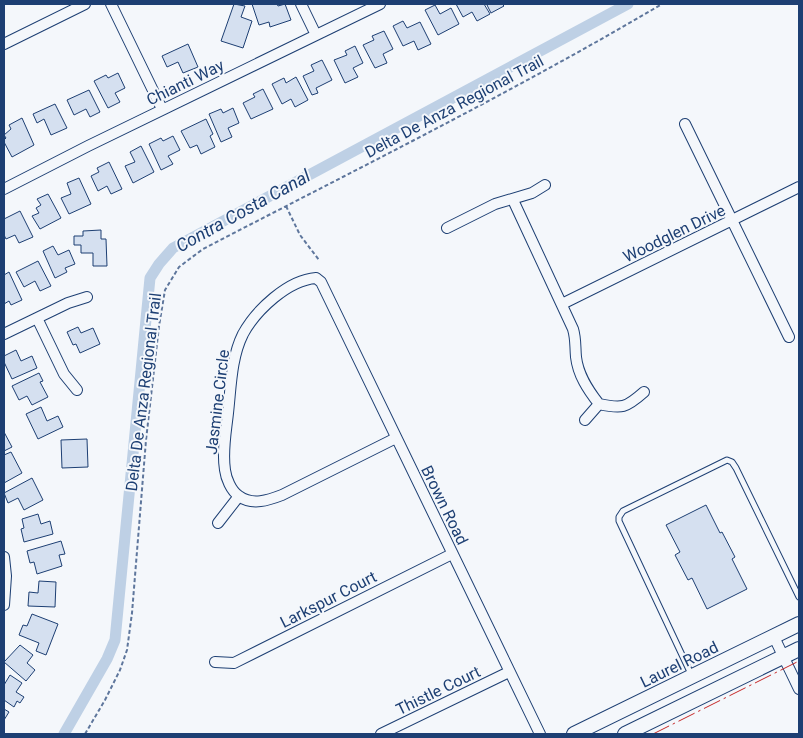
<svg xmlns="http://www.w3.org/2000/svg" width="803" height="738" viewBox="0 0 803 738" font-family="Roboto,sans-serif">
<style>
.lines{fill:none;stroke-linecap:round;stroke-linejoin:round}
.canal{stroke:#bed0e5;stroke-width:11}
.building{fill:#d5e0f0;stroke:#1d3f73}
.lane-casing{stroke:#1d3f73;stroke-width:7}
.street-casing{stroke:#1d3f73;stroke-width:12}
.secondary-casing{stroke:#1d3f73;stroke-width:16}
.path{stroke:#5e769c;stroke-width:2;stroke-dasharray:4 2.5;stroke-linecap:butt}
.lane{stroke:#f4f7fb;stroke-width:5}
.street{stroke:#f4f7fb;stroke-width:10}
.secondary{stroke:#f4f7fb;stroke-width:14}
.power{stroke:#c62828;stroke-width:1;stroke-dasharray:18 4 2.5 4;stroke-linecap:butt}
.labels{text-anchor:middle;stroke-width:4;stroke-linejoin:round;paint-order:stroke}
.street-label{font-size:16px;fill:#1d3f73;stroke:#f4f7fb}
.water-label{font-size:18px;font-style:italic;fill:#1d3f73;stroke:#f4f7fb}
</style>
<rect width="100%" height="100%" fill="#f4f7fb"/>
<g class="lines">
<path class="canal" d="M64,734L107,659L115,640L150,278L159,264L173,248L628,4"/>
</g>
<path class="building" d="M234,4L245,6L241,17L252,21L243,48L221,41Z
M252,4H277L278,6L285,4L291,20L270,27L269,22L259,25Z
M456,4H484L490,14L477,21L472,12L463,17Z
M489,4H502L504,6L491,13L487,5Z
M435,5L440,14L451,8L459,24L438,35L425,10Z
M403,21L407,28L420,22L431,44L418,50L414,41L403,46L393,26Z
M384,31L393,49L383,54L387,63L375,68L363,45L374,40L372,36Z
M188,44L198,67L183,73L178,62L167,67L162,56Z
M355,46L363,63L353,68L358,77L345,83L334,60L347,55L345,51Z
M322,60L332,80L316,88L318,93L312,95L303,76L314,71L311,65Z
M118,73L125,88L115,93L120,102L108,108L94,81L106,75L108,78Z
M296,77L308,100L295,107L291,99L282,104L272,84L284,78L286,83Z
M263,89L273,109L251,119L243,103L255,97L253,94Z
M89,90L100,112L90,117L86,109L74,115L67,100Z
M55,104L67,128L51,135L44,119L37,123L33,114Z
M233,108L239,123L228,128L232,137L221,142L209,114L221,109L223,113Z
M22,118L34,145L12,157L4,142V140L6,138L4,135L11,129L9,125Z
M206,119L213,134L210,136L215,147L201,154L197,145L190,148L181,131Z
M173,136L180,150L168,156L173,164L161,170L149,144L161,138L163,141Z
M141,146L154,172L133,183L125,166L135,162L130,152Z
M109,162L122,189L111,194L107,186L98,191L91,176L99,172L97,168Z
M79,178L91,204L69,214L61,198L71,194L67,183Z
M48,194L61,218L40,229L32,216L39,213L36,208L41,205L37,199Z
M20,211L33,237L19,243L15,235L6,239L4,235V219Z
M101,230V239H106L107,266H93V253H81V245H74V236H83V231Z
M53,246L58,255L69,250L75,264L65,268L67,272L55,278L43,251Z
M38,261L51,286L40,291L35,281L24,287L16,272Z
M9,272L22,300L11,305L9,301L4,304V275Z
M78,327L81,333L93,328L100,344L80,353L76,344L73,345L67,332Z
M16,350L21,361L32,356L37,368L12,379L4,362V356Z
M39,373L43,381L40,382L48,397L32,405L27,396L19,400L12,386Z
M41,407L47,421L58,416L63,427L38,439L26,414Z
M4,432L12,447L4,451Z
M87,439L88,467L62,468L61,440Z
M11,452L22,473L4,483V455Z
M32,478L43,500L24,510L18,498L8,503L4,493Z
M706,505L720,533L722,532L735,557L732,559L747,589L707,609L692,578L688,580L675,555L680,552L666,525Z
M38,514L41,524L50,521L53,534L24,542L21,529L24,528L22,519Z
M61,541L65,554L59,555L62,566L37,574L34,562L30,563L27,551Z
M39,581L56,582L55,607L28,606L29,592L38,593Z
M32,614L58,624L46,655L36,651L39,643L19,635L23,625L27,626Z
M20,645L33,655L27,663L35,670L26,681L4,662Z
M10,675L22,683L16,692L24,697L20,703L17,701L14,707L4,700V685Z
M4,709L9,712L4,720Z"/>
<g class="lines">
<g class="lane-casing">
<path id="lane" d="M691,674L619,521V517L623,511L727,460L732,462L736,468L799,597"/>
</g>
<g class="street-casing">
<path id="street" d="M111,4L162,109
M301,4L316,35
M4,44L85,4
M685,124L789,337
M4,189L88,146L380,4
M513,200L573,329C576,339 575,346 576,357C578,375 588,390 599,404C622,409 626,408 644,392
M447,228L495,204L532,193L545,185
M562,304L799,187
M37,318L64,374L77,390
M4,334L68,303L87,297
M585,420L599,404
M396,438L282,495C269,500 252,506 239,496C231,491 226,478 225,470C222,451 226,432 228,413C231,387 231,358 243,334C256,310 288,280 316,278L321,282L540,734
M218,523L239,496
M4,557L6,576L4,605
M774,637L799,689
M215,662L234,663L452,554
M381,734L509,672"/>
</g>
<g class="secondary-casing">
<path id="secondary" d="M574,734L799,624
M625,734L799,649"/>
</g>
<path class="path" d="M286,206L300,235L319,260
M85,734L105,700L120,670L127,650L132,613L146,440L159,326L165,290L179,267L203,249C357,169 513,92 662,4"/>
<use href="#lane" class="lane"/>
<use href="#street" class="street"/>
<use href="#secondary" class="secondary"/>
<path class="power" d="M653,734L799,661"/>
</g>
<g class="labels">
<g class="street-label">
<text transform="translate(185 82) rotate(-26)" y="6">Chianti Way</text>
<text transform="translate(454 106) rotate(-28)" y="6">Delta De Anza Regional Trail</text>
<text transform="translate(674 233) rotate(-26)" y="6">Woodglen Drive</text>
<text transform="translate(143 392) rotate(-83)" y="6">Delta De Anza Regional Trail</text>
<text transform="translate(217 402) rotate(-83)" y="6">Jasmine Circle</text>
<text transform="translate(445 505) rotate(64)" y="6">Brown Road</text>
<text transform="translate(328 599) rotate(-27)" y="6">Larkspur Court</text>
<text transform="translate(679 664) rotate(-26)" y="6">Laurel Road</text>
<text transform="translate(438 690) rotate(-26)" y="6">Thistle Court</text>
</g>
<g class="water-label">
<text transform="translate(243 211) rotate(-29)" y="6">Contra Costa Canal</text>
</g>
</g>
<rect width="803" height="738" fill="none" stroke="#1d3f73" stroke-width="10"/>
</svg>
